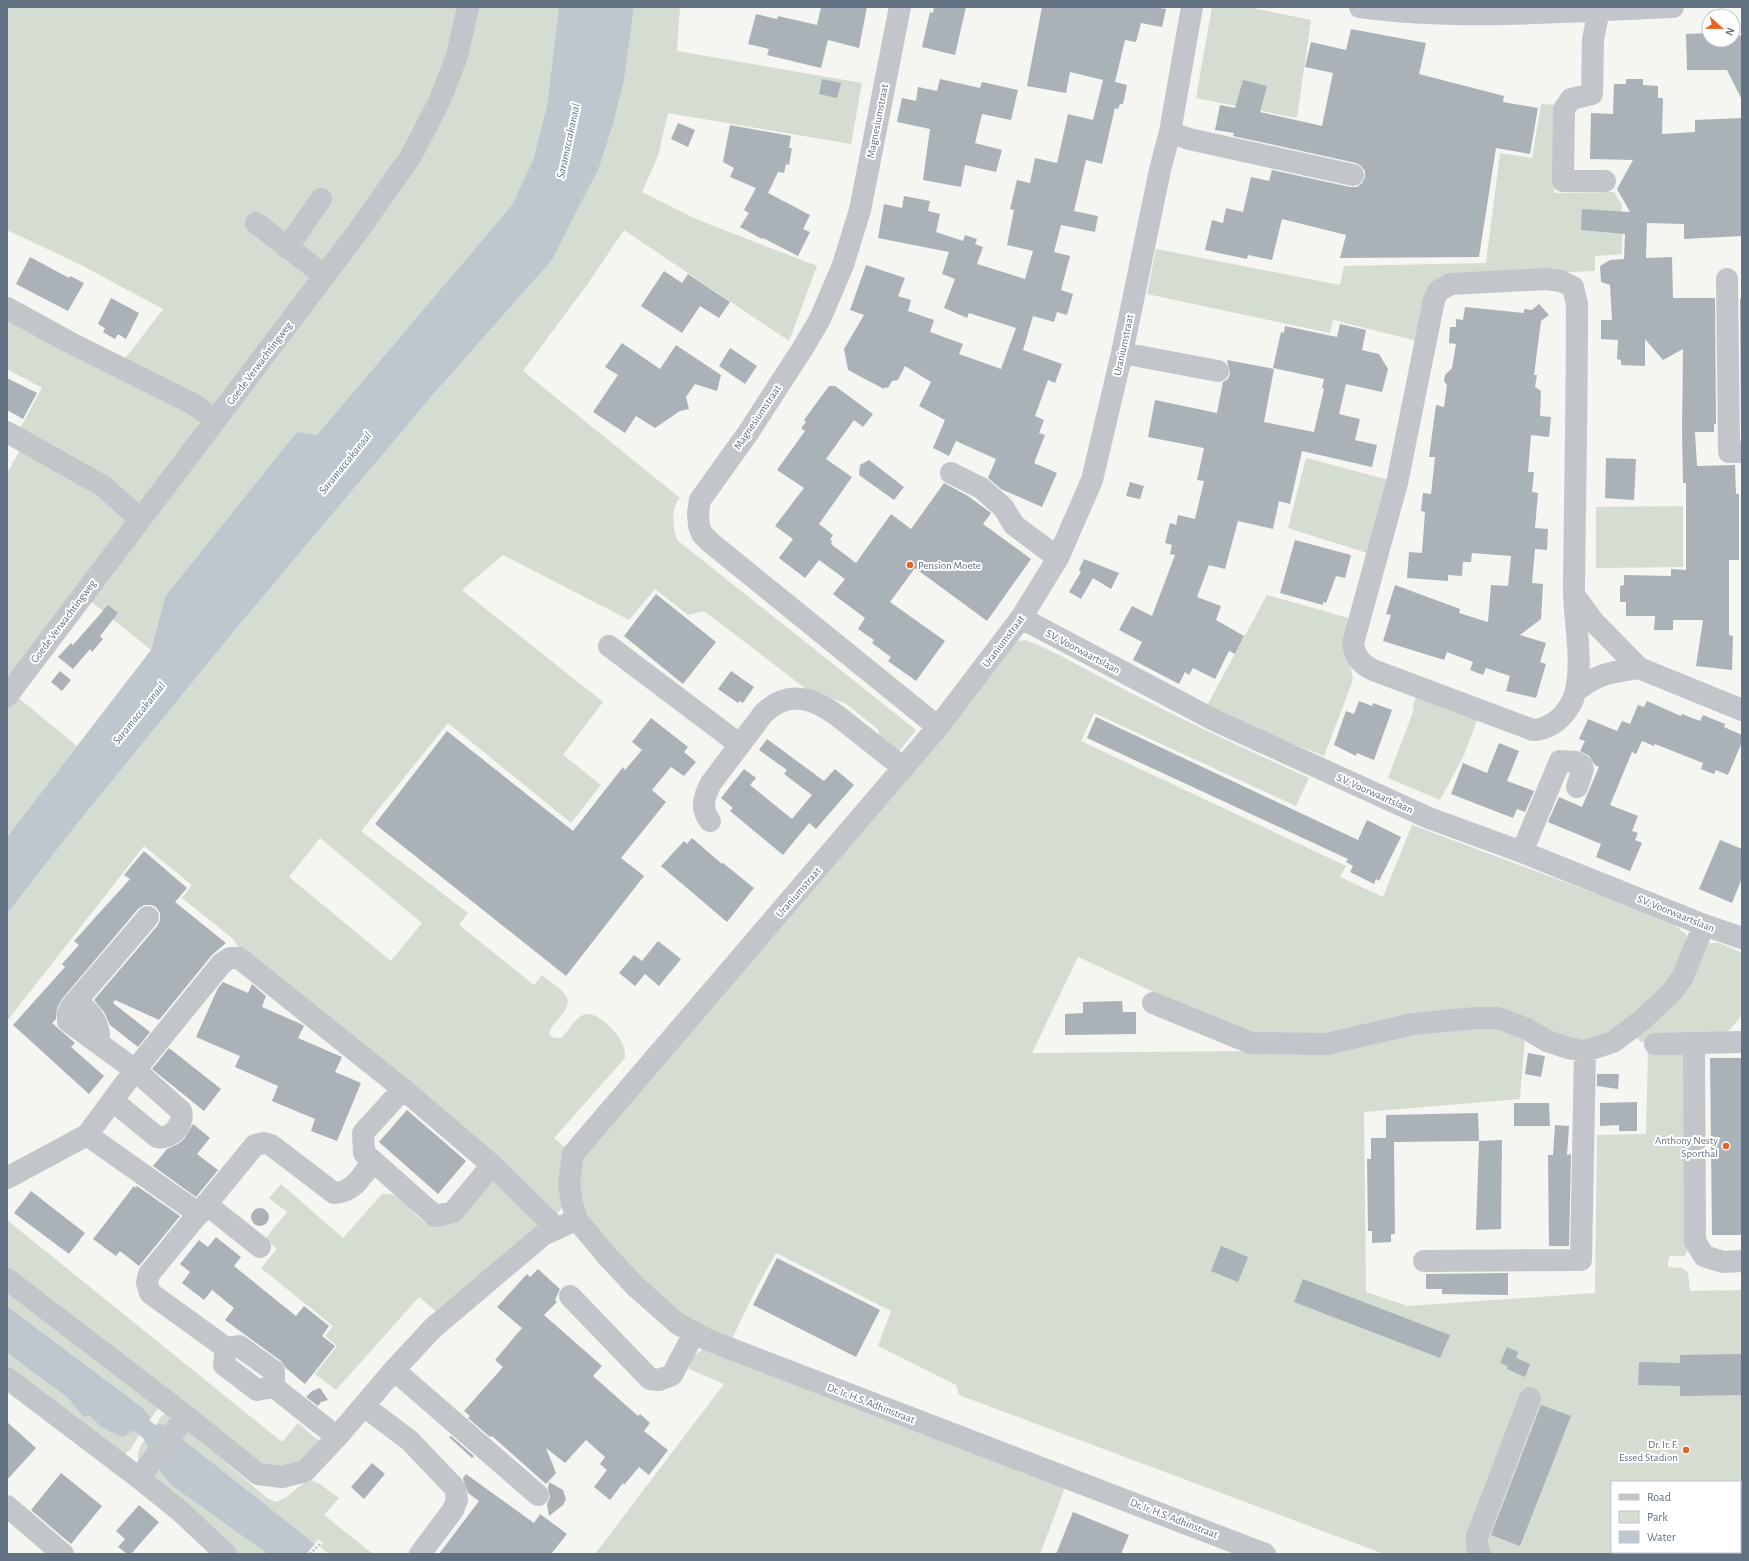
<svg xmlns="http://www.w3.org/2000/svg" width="1749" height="1561" viewBox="0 0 1749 1561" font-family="'Alegreya Sans',sans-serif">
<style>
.green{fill:#d5dcd2;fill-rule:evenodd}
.water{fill:#bdc7cd}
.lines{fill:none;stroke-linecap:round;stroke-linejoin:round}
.canal{stroke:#bdc7cd;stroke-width:18}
.building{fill:#aab2b8}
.path{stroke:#bcbec0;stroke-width:2.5;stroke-dasharray:2 2;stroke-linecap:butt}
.minor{stroke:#c2c5c9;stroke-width:22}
.poi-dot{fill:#e8631f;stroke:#fff;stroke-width:1.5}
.labels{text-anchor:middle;stroke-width:4;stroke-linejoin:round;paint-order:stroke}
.street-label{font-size:11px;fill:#637283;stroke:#fff}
.poi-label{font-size:11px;fill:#637283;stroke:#fff;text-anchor:end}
.water-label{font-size:12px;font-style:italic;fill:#637a87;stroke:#fff}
</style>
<rect width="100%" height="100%" fill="#f5f5f1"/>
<path class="green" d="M7,7H459L448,62L416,134L212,411L121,364L163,309L79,264L7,230Z
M475,7H559L547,105L533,160L512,205L317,435L165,597L151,650L89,600L379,213Z
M634,7H680L677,51L862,83L851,144L668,113L658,156L642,192L696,219L817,266L789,341L624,230L589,282L523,371L680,498C670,508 673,528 677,540L916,730L896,755L879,741V730L845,703L810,692L704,611L688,615L655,589L629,620L503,555L462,590L603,702L563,755L601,785L571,823L448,723L361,831L468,913L459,925L534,985L542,975C549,981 561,988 566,996C574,1009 551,1022 549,1034L554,1038H562C568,1031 574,1019 583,1015C597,1009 619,1034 623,1045C625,1049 625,1054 625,1058L554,1138L569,1151L564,1206L554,1216L247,958L232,938L182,898L192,885L144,846L7,1021V914L76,825L244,619L431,397L552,260L599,168L612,128L624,81ZM320,838L422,923L391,961L289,877Z
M1212,7H1248L1311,20L1297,118L1196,98Z
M1541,104L1557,105L1560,115L1554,193L1614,192L1622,205V254L1595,256V271L1453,276L1417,341L1333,320L1330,333L1147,294L1156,249L1340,285L1344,266L1486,263L1500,153L1532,158Z
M7,311L183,404L198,421L199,430L140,508L17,434L42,388L7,369Z
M23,445L90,482L131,519L7,684V473Z
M1306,458L1389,480L1370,554L1288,528Z
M1683,506V567L1596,568V507Z
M1267,595L1352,619L1348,650L1353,680L1324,756L1205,709Z
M1026,640C1061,654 1093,674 1127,691C1187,722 1247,750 1309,778L1296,806L1094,713L1081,741L1346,866L1340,877L1383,897L1412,825L1669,921L1686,934L1688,942L1678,970L1622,1029L1580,1043L1522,1020L1328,1039H1255L1078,957L1032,1053L1251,1051L1416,1031L1496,1025L1525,1036L1520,1099L1364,1112L1366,1292L1408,1306L1595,1293L1597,1135L1646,1134L1648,1050L1683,1053L1689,1057V1247L1685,1256H1670L1668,1261V1267L1682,1268L1688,1272L1690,1291L1742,1290V1554H1384L959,1395L956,1385L878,1346L891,1311L776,1253L757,1287L731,1341L659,1301L583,1211L577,1183L581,1161L1009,648L1018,641ZM1612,1482H1740V1552H1612Z
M1417,695L1478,718L1464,755L1440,800L1388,778L1414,709L1412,708Z
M16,696L77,746L7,837V708Z
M1708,943H1719L1742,953V1015L1723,1038L1641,1042L1635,1036Z
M491,1180L495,1181L545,1226L440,1315L419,1297L336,1390L315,1374L337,1346L325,1336L333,1326L261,1268L277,1249L265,1239L287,1212L269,1198L281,1184L343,1238L382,1194C409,1189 414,1236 450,1223Z
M7,1220L282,1442L298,1423L318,1440L319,1444L302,1463L267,1469L7,1275Z
M7,1287L155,1402L158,1409L151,1418L143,1408L7,1306Z
M709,1347L1066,1485L1040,1554H595L724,1384L689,1369C692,1356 696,1352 709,1347Z
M7,1353L68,1398L83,1417L90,1416L101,1427L141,1432L130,1450L125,1454L7,1373Z
M165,1414L171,1416L267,1498L276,1502L288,1496L308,1479L320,1484L339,1498L324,1515L373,1554H329L320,1547L323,1543L318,1539L315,1544L165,1425L158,1423L160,1417Z
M144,1440L161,1473L268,1554H231L139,1465C137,1454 138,1449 144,1440Z"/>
<path class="water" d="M559,7H634L624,81L612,128L599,168L552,260L431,397L244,619L76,825L7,914V837L151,650L165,597L297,432L317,435L512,205L533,160L547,105Z
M7,1306L143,1408L151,1418L141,1432L134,1430L123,1437L101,1427L90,1416L83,1417L68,1398L7,1353Z
M158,1423L165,1425L315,1544L306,1554H268L171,1485L161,1473L144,1440Z"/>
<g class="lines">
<path class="canal" d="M124,1412L169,1447"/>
</g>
<path class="building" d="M821,7H867L859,48L828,40L821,68L767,55L769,49L748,44L756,14L777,19L778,16L817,25Z
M934,7H966L955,55L922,47L930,12L933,13Z
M1042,7H1154L1166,9L1162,27L1141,23L1136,42L1125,40L1115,82L1127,85L1123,104H1120L1118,109L1115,108L1102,164L1086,160L1074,211L1098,216L1095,232L1061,225L1054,252L1070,256L1061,290L1073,294L1067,315L1057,312L1054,322L1033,316L1023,350L1062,364L1055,383L1048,380L1035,416L1044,420L1039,433L1045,435L1034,463L1057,473L1042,507L1001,489L988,478L996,459L956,441L949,456L933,448L945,420L919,406L931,382L905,366L898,380L892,381L888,388L885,387L884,389L848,370L844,349L864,315L850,310L866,265L905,278L898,296L911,300L908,311L934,320L930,332L963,344L959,354L1001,369L1016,328L969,313L967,318L944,308L955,279L942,274L949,252L878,238L884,204L902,208L904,196L930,201L928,211L940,214L936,232L963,241L965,235L977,239L975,244L983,247L977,264L1025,279L1033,251L1007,245L1014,210L1010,209L1017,180L1030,183L1035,158L1057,163L1068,114L1093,120L1103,80L1070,72L1066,93L1027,86Z
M1351,29L1426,43L1419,74L1504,96L1503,102L1538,108L1530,154L1496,148L1479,257L1340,258L1346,235L1282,219L1272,260L1248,255L1247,259L1205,250L1212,220L1223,223L1226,208L1243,212L1251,177L1269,181L1272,170L1350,187H1357L1362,183L1365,177V171L1361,166L1356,163L1233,136L1234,133L1215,130L1220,105L1235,108L1243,80L1267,86L1260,112L1322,126L1333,73L1305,67L1311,42L1346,50Z
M1709,33V40H1733V34L1742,36V100L1727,70H1687L1686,34Z
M822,79L841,83L837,98L819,94Z
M940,79L980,88L982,82L1018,90L1011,120L982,114L975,143L1002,150L996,172L965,165L961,187L923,180L930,129L897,122L902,98L916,101L918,87L937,91Z
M1626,79H1643V85L1658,86V98H1663L1662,134L1695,132V120L1742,118V236L1684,239V224L1647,223L1646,258L1672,257L1673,298H1715L1716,424H1714V432H1695L1697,466L1735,465L1736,494H1739V560H1729V635L1733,636L1732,670L1696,666L1703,620H1673V630H1654L1655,616H1626V602H1620V586L1624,585V575L1671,576V569L1686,570V483H1683L1682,431L1683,349L1663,360L1645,339V366L1621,365V360L1617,359L1618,340L1601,339V320H1612L1610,285L1601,282L1600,266L1610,260L1624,259L1625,234L1581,230L1582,209L1630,212L1617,189L1633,160L1590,159L1591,113L1613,114L1614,84H1626Z
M678,123L695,130L688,147L671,139Z
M730,125L791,136L789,148H792L789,165L786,164L784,173L778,172L768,193L810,215L803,229L810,232L798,256L763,238L762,239L740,227L749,213L744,210L756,188L730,177L734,168L723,162Z
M30,257L69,278L70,276L84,283L68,311L16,284Z
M664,271L682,283L688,274L730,302L719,318L700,306L682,333L641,306Z
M111,298L139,313L126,339L118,334L115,339L103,332L105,328L98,324Z
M1740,299H1742V424H1741Z
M1539,304L1549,315L1541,321L1534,375H1537L1535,387L1541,391L1540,416L1551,417L1549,437L1531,435L1528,472H1534L1532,492L1538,493L1535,528L1548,529L1547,550L1535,549L1532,583L1543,584L1541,619L1520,635L1546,643L1540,662L1546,664L1536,698L1506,691L1510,676L1486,668L1483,675L1470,670L1473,662L1447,652L1444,660L1383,641L1391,615L1386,614L1395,585L1460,609L1459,613L1488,622L1491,585L1508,586L1511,556L1472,553L1471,562H1463L1462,576L1448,575V581L1407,578L1409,552L1422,553L1425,512L1421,511L1423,493L1431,494L1435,457H1429L1436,405L1444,407L1447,385L1444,381L1445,375L1452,368L1456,344L1449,343L1450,327H1456V319L1463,320L1465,307L1524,313V309L1532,310Z
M1340,324L1366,330L1362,350L1379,354L1388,369L1382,392L1346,384L1339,414L1360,419L1355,440L1377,445L1372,467L1302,451L1290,504L1279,501L1273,529L1238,521L1225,569L1209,565L1197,597L1221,606L1216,620L1244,636L1235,654L1229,651L1215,679L1193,668L1189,675L1185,672L1179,684L1133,660L1142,642L1119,630L1132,606L1152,616L1175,555L1170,554L1172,545L1165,543L1170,523L1176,525L1178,515L1195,519L1204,481L1197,480L1204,448L1148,437L1155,400L1217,413L1223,382L1228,379L1230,373L1227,360L1274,369L1264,422L1314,432L1324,389L1322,388L1324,379L1273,368L1281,332L1284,333L1285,326L1337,337Z
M622,343L660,369L676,345L721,375L717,391L695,384L686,397L689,409L680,411L655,428L636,416L625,433L593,412L618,375L605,367Z
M730,348L757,366L745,384L719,366Z
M7,378L37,393L23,419L7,410Z
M829,386H835L873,414L863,427L854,420L826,459L852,477L819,524L833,535L830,540L832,541L831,544L856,563L891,514L911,529L944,483L968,496L991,513L983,524L1031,559L987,621L915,568L890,602L945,641L916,681L888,661L891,657L872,643L874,640L858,629L865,618L833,594L845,579L819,560L805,578L779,558L793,539L775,526L804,488L777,470L805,431L801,428L806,422L804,420Z
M1606,458L1636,459L1634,500L1605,498Z
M869,460L904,487L894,500L859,475L860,465Z
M1130,482L1144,486L1140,499L1126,496Z
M1295,540L1351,555L1345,578L1336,576L1326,603L1323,602V605L1280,593Z
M1084,559L1119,573L1111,589L1093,578L1081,599L1069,592L1081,572L1079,570Z
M656,594L716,642L683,684L624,636Z
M108,605L118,613L100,636L103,639L92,652L90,649L73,669L58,657L71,643L73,645Z
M60,671L71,680L62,691L51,682Z
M731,671L754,687L743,703L740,701L738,703L718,689Z
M1359,701L1372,706L1373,703L1392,710L1374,760L1357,753L1356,756L1334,745L1346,711L1354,714Z
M1647,701L1681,716L1682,714L1700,721L1703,715L1725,724L1724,727L1742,735V742L1728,775L1716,770L1714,774L1701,769L1703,763L1655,744L1654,746L1642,741L1636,754L1632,752L1610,805L1638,816L1632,831L1638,833L1635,840L1642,843L1630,871L1596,857L1601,844L1548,822L1559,797L1582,807L1599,767L1595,765L1589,756L1580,751L1585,741L1579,739L1588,719L1617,731L1622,721L1630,724L1638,705L1644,707Z
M1096,717L1358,840L1367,820L1401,837L1379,881L1376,879L1374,884L1350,872L1353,866L1346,862L1348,859L1087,738Z
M651,718L688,747L684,752L696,762L684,776L671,767L652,790L666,802L621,858L644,876L566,976L375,824L447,731L573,831L623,767L625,770L642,750L632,742Z
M767,739L824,781L835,769L854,785L816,829L809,823L783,855L730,811L733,808L721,798L744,769L756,778L750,785L792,819L812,795L784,774L787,770L759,750Z
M1499,743L1519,751L1507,781L1534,791L1525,812L1517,809L1513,818L1451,794L1463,763L1487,773Z
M692,838L722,864L723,863L754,888L727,922L661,866L684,841L687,844Z
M1720,840L1742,849V878L1732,903L1699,889Z
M144,851L187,888L175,902L226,943L212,955L159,1020L115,1000L113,1003L150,1032L138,1047L110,1025L104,1012L94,1000L158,925L160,920V913L156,907L151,905H144L138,909L62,999L57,1008L56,1019L52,1023L75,1043L71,1047L104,1076L89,1094L13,1025L65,967L62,964L79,945L74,941L130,879L124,875Z
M658,941L681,959L659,986L645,974L635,986L619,973L634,955L642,961Z
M223,982L248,993L252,984L266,996L262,1007L301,1024L304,1026L298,1038L342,1057L335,1072L361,1083L337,1141L311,1131L315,1119L272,1101L278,1086L235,1067L240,1056L196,1037L218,988Z
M1122,1001L1123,1012H1136V1034L1065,1035V1014L1083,1013V1002Z
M169,1048L221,1089L204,1111L152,1069Z
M1528,1053L1545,1056L1541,1077L1525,1074Z
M1710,1058H1742V1235H1712Z
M1597,1074H1619L1618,1089L1597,1086Z
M1637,1102V1131H1619V1125L1600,1126V1103Z
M1514,1103H1549L1550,1126H1514Z
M407,1110L466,1161L438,1194L379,1142Z
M1478,1113L1479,1141L1394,1142L1395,1234H1391V1242L1372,1243V1231H1368L1367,1159H1371V1138H1386V1115Z
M193,1124L210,1138L197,1154L218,1170L196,1197L153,1166L167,1149L178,1144L184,1139Z
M1555,1125L1569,1126L1567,1155L1571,1154L1569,1246H1549L1548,1155H1553Z
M1502,1140L1501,1229L1476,1230L1479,1141Z
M134,1186L136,1188L137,1186L180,1216L139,1266L120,1251L116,1256L93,1239Z
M31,1191L85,1233L69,1254L14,1213Z
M251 1217a9 9 0 1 1 18 0a9 9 0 1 1-18 0Z
M216,1237L241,1257L234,1266L296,1316L304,1306L329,1326L322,1336L335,1346L305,1384L286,1368L281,1361L225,1320L234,1308L212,1290L204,1300L182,1283L190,1272L180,1264L199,1240L208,1247Z
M1221,1246L1248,1257L1238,1282L1211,1271Z
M777,1258L880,1310L856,1357L753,1305Z
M538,1269L560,1289L555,1300L557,1302L544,1315L602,1366L593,1376L638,1416L640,1414L650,1423L644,1431L668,1450L649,1475L639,1467L624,1485L623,1483L610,1500L594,1487L607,1470L600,1464L605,1457L586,1440L565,1463L546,1448L556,1473L546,1484L492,1436L490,1437L468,1418L470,1416L464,1411L503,1367L495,1360L522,1328L497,1307L527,1274L530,1277Z
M1508,1273V1295L1442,1294V1289H1426V1274Z
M1303,1279L1450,1335L1440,1358L1294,1302Z
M1507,1347L1518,1352L1516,1358L1530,1364L1525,1377L1507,1369L1508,1366L1500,1363Z
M1742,1354V1395L1680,1396V1386L1638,1385L1639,1362L1680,1363V1355Z
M320,1388L328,1400L321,1402L318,1406L306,1397L312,1391Z
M1541,1405L1571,1416L1520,1546L1491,1535Z
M7,1422L36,1448L7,1480Z
M451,1436L474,1456L472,1458L449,1437Z
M372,1463L385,1474L364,1499L351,1487Z
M61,1473L102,1506L71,1544L31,1510Z
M466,1474L534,1523L540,1514L567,1534L551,1554H439L479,1501L468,1493L463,1478Z
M549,1482L563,1490L566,1499L563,1505L549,1516L547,1504L550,1497L548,1488Z
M139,1505L159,1522L131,1554H127L118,1547L125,1539L116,1531Z
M1073,1512L1129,1535L1121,1554H1056Z"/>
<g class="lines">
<path class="path" d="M310,1554L320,1544"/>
<path class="minor" d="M900,7L860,210L843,265L820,319L803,348L748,433L700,500L698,513L699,526L702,534L711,543L938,727
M1192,7L1170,132L1160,170L1122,353L1092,480L1058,558L1021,618L938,727L573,1154L569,1184L572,1203L577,1220L607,1256L636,1287L678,1324L708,1340L1265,1554
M1360,7C1463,21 1569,11 1673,7
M1599,10L1593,39L1592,94L1571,99L1564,109L1563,181H1605
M1170,132L1189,139L1353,175
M256,223L325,276
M287,248L321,199
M1546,279L1561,281L1573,287L1577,304C1577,398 1575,493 1574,588C1574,621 1583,657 1576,690C1571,711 1554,729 1533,730L1373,670C1361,664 1355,657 1353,643L1397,483L1434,300L1438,291L1451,284Z
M1727,279L1729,452H1742
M7,308L69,342L195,405L215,421
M1122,353L1218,371
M7,432L103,486L140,519
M951,473L981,488L1003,507L1014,525L1058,558
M1574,595L1593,621L1639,668L1742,710
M1021,618L1214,720L1429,818L1522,852L1704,925L1742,938
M609,646L739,744
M1576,691C1599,673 1611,672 1639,668
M7,696L356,234L411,156L439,102L457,56L468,7
M710,821C700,809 704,796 711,783L763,714C797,680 829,709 858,732C873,744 888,756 904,768
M1522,852L1560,761L1576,762L1582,766L1583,769L1577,787
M75,1002C88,1009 97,1019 99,1034L93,1039
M1153,1003L1251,1043L1326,1044L1413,1024L1476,1018H1498L1527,1029L1547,1041L1568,1048L1585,1051L1613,1042L1641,1021L1672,992L1682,978L1704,925
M1655,1044L1742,1042
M1694,1044L1695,1241L1704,1256L1723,1262L1742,1261
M403,1089L363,1133L364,1153L435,1216L453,1212L492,1165
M113,1101L157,1137C171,1140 185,1124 181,1111L135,1070L68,1021V1013L71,1007L148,917
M87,1135L199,1214
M7,1178L87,1135L135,1070L222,963L230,958H239L403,1089L492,1165L556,1228
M206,1204L260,1247
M1424,1261L1581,1260L1585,1051
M7,1279L186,1416L258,1474L282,1477L305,1471L337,1437L394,1370L433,1328L543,1235L569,1223
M570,1296L650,1379L659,1380L672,1375L694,1333
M226,1348L224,1365L257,1390L274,1387L337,1437
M394,1370L538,1495
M7,1378L139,1478L180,1511L226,1554
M274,1387V1371L239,1346L226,1348L150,1293L147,1283L149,1274L255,1145L264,1143L271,1145L334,1193C354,1192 361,1177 372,1162
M365,1407L409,1440L455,1488L457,1500L453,1510L420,1554
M139,1478L186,1416
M7,1506L63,1554
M1480,1554L1477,1546V1537L1530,1398"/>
</g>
<g class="poi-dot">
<circle cx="910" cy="565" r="4"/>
<circle cx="1726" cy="1146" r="4"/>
<circle cx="1686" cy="1450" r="4"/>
</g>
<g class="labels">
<g class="street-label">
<text transform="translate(877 121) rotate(-79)" y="4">Magnesiumstraat</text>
<text transform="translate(1123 345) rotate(-78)" y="4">Uraniumstraat</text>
<text transform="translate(259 363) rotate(-53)" y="4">Goede Verwachtingweg</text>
<text transform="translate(757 417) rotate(-56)" y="4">Magnesiumstraat</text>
<text transform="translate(63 621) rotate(-53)" y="4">Goede Verwachtingweg</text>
<text transform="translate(1003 641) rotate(-53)" y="4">Uraniumstraat</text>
<text transform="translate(1083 651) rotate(28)" y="4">S.V. Voorwaartslaan</text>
<text transform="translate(1375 793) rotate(24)" y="4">S.V. Voorwaartslaan</text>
<text transform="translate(798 892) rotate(-49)" y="4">Uraniumstraat</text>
<text transform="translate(1676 913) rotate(22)" y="4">S.V. Voorwaartslaan</text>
<text transform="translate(871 1403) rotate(21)" y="4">Dr. Ir. H.S. Adhinstraat</text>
<text transform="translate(1174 1518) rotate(21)" y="4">Dr. Ir. H.S. Adhinstraat</text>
</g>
<g class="poi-label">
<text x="918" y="569" text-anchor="start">Pension Moete</text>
<text x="1718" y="1144">Anthony Nesty<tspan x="1718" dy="13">Sporthal</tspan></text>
<text x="1678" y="1448">Dr. Ir. F.<tspan x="1678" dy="13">Essed Stadion</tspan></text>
</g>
<g class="water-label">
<text transform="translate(568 141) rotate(-78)" y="4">Saramaccakanaal</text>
<text transform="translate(345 463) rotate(-51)" y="4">Saramaccakanaal</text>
<text transform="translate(139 713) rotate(-51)" y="4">Saramaccakanaal</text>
</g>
</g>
<rect width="1749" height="1561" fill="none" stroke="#637283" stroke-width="16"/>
<rect x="1611" y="1481" width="130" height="72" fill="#ffffff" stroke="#c1c7cd"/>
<rect x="1619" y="1494" width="20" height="6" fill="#c2c5c9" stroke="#c1c7cd"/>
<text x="1647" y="1501" font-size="12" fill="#637283">Road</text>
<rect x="1619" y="1511" width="20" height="12" fill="#d5dcd2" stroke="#c1c7cd"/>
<text x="1647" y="1521" font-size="12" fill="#637283">Park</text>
<rect x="1619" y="1531" width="20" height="12" fill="#bdc7cd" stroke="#c1c7cd"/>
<text x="1647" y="1541" font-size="12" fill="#637283">Water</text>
<g transform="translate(1721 28) rotate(112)"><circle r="19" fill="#ffffff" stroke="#c1c7cd"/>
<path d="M0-3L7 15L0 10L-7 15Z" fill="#e8631f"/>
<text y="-6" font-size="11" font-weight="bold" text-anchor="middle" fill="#637283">N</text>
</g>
</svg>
